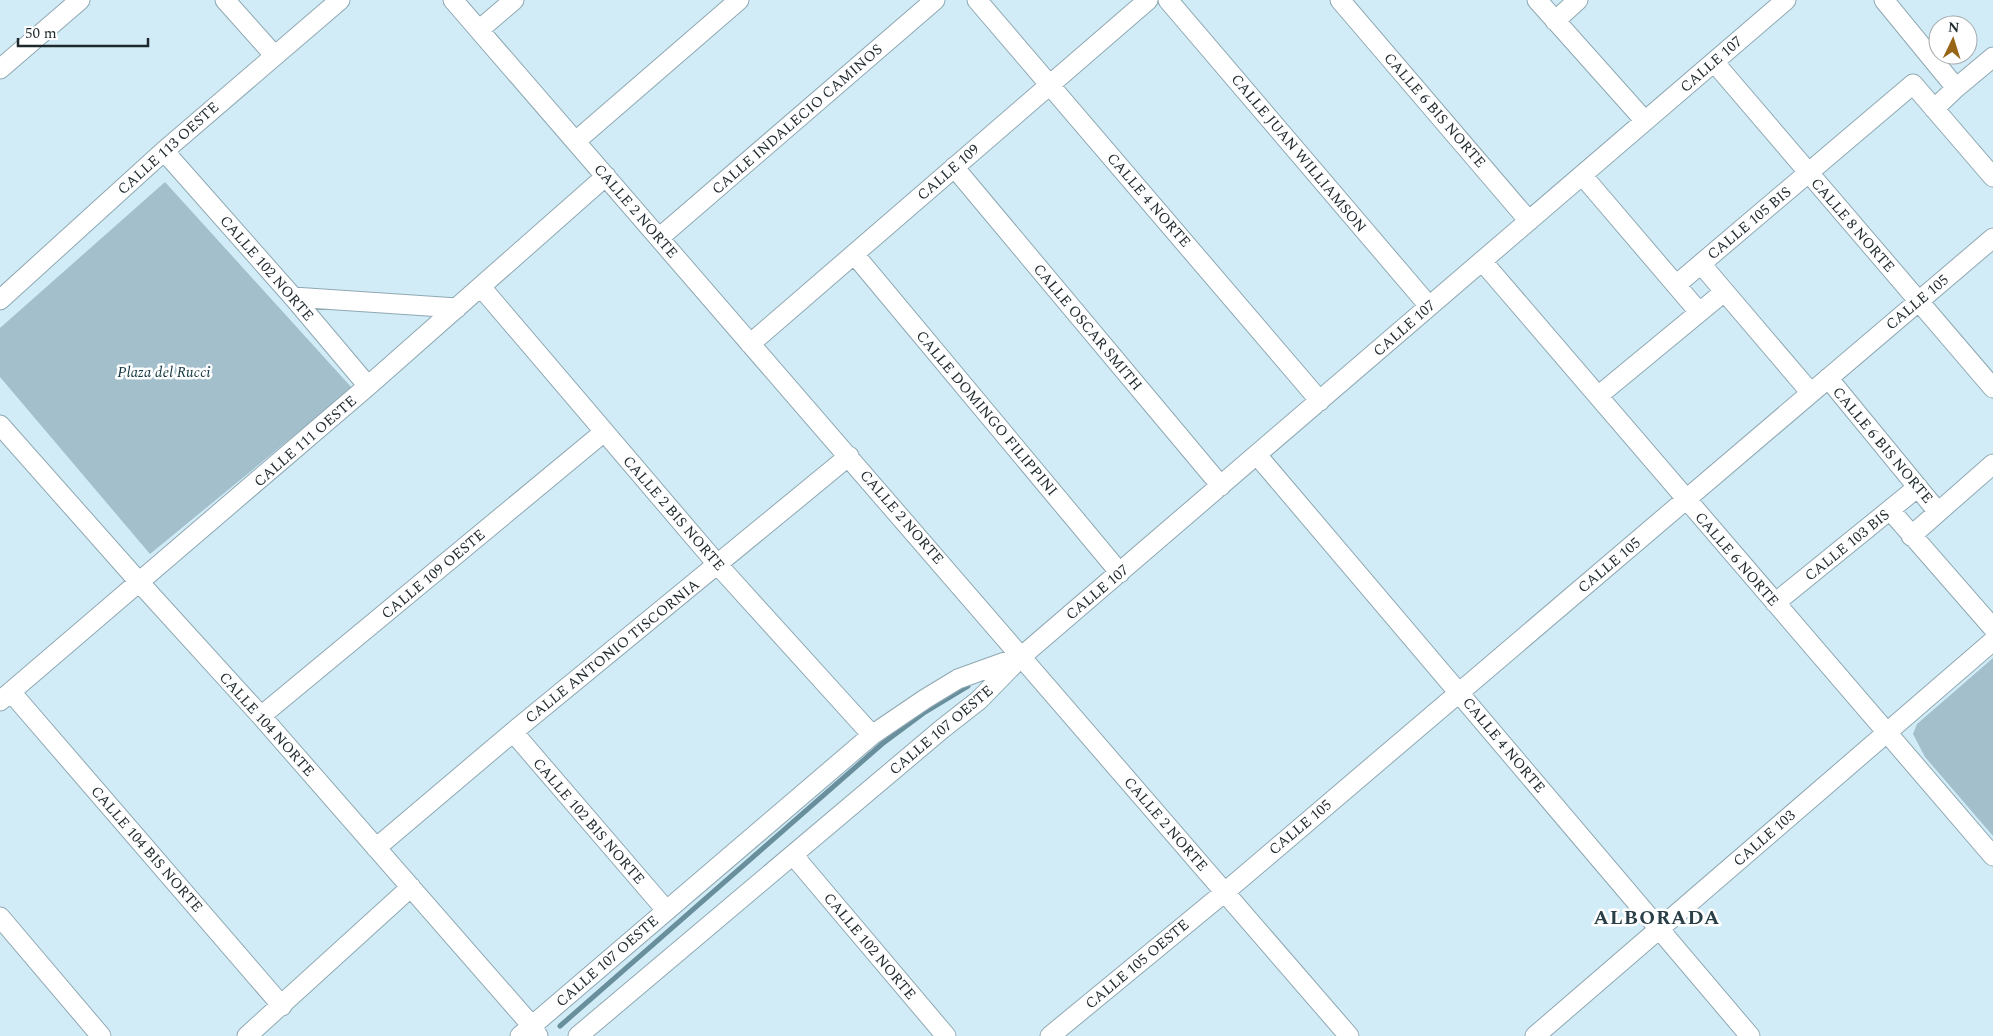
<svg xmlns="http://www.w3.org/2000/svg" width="1993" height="1036" viewBox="0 0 1993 1036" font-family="Spectral,serif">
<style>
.green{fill:#a2bfcb}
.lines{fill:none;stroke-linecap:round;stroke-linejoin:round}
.stream{stroke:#698f9d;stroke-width:5}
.minor-casing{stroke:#8fa8b3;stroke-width:21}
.minor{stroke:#fff;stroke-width:19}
.labels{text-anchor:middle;stroke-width:5;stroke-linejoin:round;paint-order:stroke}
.street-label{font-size:15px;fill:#1f292d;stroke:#fff}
.park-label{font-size:15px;font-style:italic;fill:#113541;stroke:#fff}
.district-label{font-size:20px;font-weight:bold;letter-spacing:1px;fill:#293f48;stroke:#fff}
</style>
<rect width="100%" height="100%" fill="#d1ecf7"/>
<path class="green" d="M165,182L352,388L150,554L0,377V328Z
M1993,658V836L1925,757L1913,734L1917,724Z"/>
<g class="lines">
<path class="stream" d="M560,1026L882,744L925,712L968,686"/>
<g class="minor-casing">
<path id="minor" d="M225,0L274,55
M453,0C752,345 1051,690 1349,1036
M977,0L1320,401
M1168,0L1429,306
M1340,0L1529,221
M1537,0L1645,121
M1884,0L1956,88
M1555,21L1578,0
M479,30L514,0
M1714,62L1993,388
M0,69L80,0
M1934,109L1956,88L1993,57
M576,141L739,0
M164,151L293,297L368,386
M954,167L1221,486
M1582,175L1699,312
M659,238L935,0
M854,254L1120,573
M1482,261L1993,856
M1701,264L1811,393
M1676,285L1913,84L1993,177
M481,287L718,565L872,735
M293,297L457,308
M0,300L164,151L340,0
M750,344L1148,0
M1828,378L1938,512
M1598,396L1724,292
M0,425L140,583L261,716L532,1026L538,1036
M1257,455L1750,1036
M1890,510L1993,628
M1911,536L1993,464
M1775,603L1918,487
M11,692L282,1006
M0,701L368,386L606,176
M261,716L604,432
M513,732L666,910
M376,848L513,732L849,456
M793,855L946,1036
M0,917L101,1036
M247,1036L411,887
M520,1036L872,735L925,699L958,679L1019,657
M578,1036L942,729L979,700L1022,656L1786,0
M1050,1036L1225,892L1993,238
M1535,1036L1993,641"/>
</g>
<use href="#minor" class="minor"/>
</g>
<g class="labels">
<g class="street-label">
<text transform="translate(1711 64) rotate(-41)" y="5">CALLE 107</text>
<text transform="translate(1435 110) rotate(49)" y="5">CALLE 6 BIS NORTE</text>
<text transform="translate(797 119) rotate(-41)" y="5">CALLE INDALECIO CAMINOS</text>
<text transform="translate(168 148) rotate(-42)" y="5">CALLE 113 OESTE</text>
<text transform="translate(1299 153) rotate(50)" y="5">CALLE JUAN WILLIAMSON</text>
<text transform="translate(948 172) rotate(-41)" y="5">CALLE 109</text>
<text transform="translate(1149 200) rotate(49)" y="5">CALLE 4 NORTE</text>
<text transform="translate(636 211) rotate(49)" y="5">CALLE 2 NORTE</text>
<text transform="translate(1749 223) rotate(-40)" y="5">CALLE 105 BIS</text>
<text transform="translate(1853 225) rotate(49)" y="5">CALLE 8 NORTE</text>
<text transform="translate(267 268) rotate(49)" y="5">CALLE 102 NORTE</text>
<text transform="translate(1917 302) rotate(-40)" y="5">CALLE 105</text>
<text transform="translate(1088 327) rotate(50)" y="5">CALLE OSCAR SMITH</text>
<text transform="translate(1404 328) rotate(-41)" y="5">CALLE 107</text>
<text transform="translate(987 413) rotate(50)" y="5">CALLE DOMINGO FILIPPINI</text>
<text transform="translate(305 441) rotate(-41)" y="5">CALLE 111 OESTE</text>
<text transform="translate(1883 445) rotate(50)" y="5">CALLE 6 BIS NORTE</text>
<text transform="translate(674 513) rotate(49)" y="5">CALLE 2 BIS NORTE</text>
<text transform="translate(902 517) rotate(49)" y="5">CALLE 2 NORTE</text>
<text transform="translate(1847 545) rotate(-39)" y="5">CALLE 103 BIS</text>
<text transform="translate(1737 559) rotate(49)" y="5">CALLE 6 NORTE</text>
<text transform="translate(1609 565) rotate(-40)" y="5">CALLE 105</text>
<text transform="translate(433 574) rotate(-40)" y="5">CALLE 109 OESTE</text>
<text transform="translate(1097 592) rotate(-40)" y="5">CALLE 107</text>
<text transform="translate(612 651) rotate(-39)" y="5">CALLE ANTONIO TISCORNIA</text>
<text transform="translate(267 724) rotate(48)" y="5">CALLE 104 NORTE</text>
<text transform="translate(941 730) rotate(-40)" y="5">CALLE 107 OESTE</text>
<text transform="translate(1504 745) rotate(50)" y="5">CALLE 4 NORTE</text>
<text transform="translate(589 821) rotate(49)" y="5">CALLE 102 BIS NORTE</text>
<text transform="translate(1166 824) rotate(49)" y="5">CALLE 2 NORTE</text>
<text transform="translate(1300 827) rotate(-40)" y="5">CALLE 105</text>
<text transform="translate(1764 838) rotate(-41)" y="5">CALLE 103</text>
<text transform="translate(147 849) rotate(49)" y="5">CALLE 104 BIS NORTE</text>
<text transform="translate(870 946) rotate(50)" y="5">CALLE 102 NORTE</text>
<text transform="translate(607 961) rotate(-41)" y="5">CALLE 107 OESTE</text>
<text transform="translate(1137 964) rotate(-40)" y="5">CALLE 105 OESTE</text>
</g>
<g class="park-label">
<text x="164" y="377">Plaza del Rucci</text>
</g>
<g class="district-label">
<text x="1657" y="924">ALBORADA</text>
</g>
</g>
<g transform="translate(1953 40) rotate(4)"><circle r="24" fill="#ffffff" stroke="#a5a9ab"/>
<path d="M0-4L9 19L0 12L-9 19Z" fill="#976617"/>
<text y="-8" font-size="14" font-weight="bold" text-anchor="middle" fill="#1f292d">N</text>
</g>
<path d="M18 38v8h130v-8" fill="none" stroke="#1f292d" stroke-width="2.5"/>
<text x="25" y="38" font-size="15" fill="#1f292d" stroke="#ffffff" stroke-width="4" paint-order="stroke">50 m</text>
</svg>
